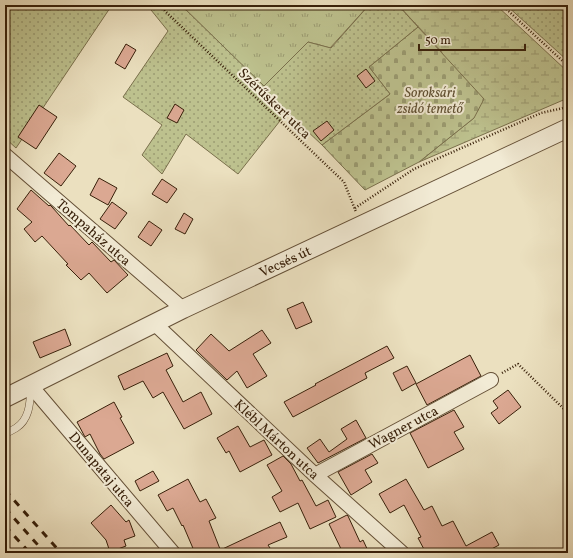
<svg xmlns="http://www.w3.org/2000/svg" width="573" height="558" viewBox="0 0 573 558" font-family="Vollkorn,serif">
<style>
.grass{fill:url(#grass-tufts);stroke:#7a704c}
.wetland{fill:url(#wetland-marsh);stroke:#7a704c}
.cemetery{fill:url(#cemetery-stones);stroke:#7a704c}
.garden{fill:url(#garden-dots);stroke:#7a704c}
.building{fill:#dba892;stroke:#38200a}
.lines{fill:none;stroke-linecap:round;stroke-linejoin:round}
.service-casing{stroke:#655037;stroke-width:8}
.minor-casing{stroke:#655037;stroke-width:16}
.tertiary-casing{stroke:#655037;stroke-width:20}
.path{stroke:#38200a;stroke-width:2.5;stroke-dasharray:1 2;stroke-linecap:butt}
.service{stroke:#f2ebd5;stroke-width:7}
.minor{stroke:#f2ebd5;stroke-width:14}
.tertiary{stroke:#f2ebd5;stroke-width:18}
.rail{stroke:#38200a;stroke-width:3;stroke-dasharray:7 7;stroke-linecap:butt}
.labels{text-anchor:middle;stroke-width:4;stroke-linejoin:round;paint-order:stroke}
.park-label{font-size:14px;font-style:italic;fill:#605032;stroke:#f2ebd5}
.street-label{font-size:14px;fill:#38200a;stroke:#f2ebd5}
</style>
<defs>
<pattern id="grass-tufts" width="24" height="20" patternUnits="userSpaceOnUse"><rect width="24" height="20" fill="#bdc18e"/><path d="M3 7l-1-3M5 7V3M7 7l1-3M15 17l-1-3M17 17v-4M19 17l1-3" fill="none" stroke="#9b9c72"/></pattern>
<pattern id="wetland-marsh" width="20" height="14" patternUnits="userSpaceOnUse"><rect width="20" height="14" fill="#bdc18e"/><path d="M1 5h8M5 5V1M11 12h8M15 12V8" fill="none" stroke="#9b9c72"/></pattern>
<pattern id="cemetery-stones" width="16" height="16" patternUnits="userSpaceOnUse"><rect width="16" height="16" fill="#bdc18e"/><path d="M2 7V4a2 2 0 0 1 4 0v3zM10 15v-3a2 2 0 0 1 4 0v3z" fill="#9b9c72"/></pattern>
<pattern id="garden-dots" width="8" height="8" patternUnits="userSpaceOnUse"><rect width="8" height="8" fill="#bdc18e"/><path d="M2 2h.1M6 6h.1" fill="none" stroke="#9b9c72" stroke-width="1.8" stroke-linecap="round"/></pattern>
</defs>
<rect width="100%" height="100%" fill="#ebe0bf"/>
<filter id="stains"><feTurbulence type="fractalNoise" baseFrequency=".005" numOctaves="4"/><feColorMatrix values="0 0 0 0 .2 0 0 0 0 .09 0 0 0 0 .02 0 0 0 .5 -.17"/></filter>
<radialGradient id="worn" r=".72"><stop offset=".6" stop-color="#630" stop-opacity="0"/><stop offset="1" stop-color="#630" stop-opacity=".3"/></radialGradient>
<path class="grass" d="M181,5H369L330,48L308,42L264,87Z"/>
<path class="wetland" d="M398,5H496L568,72V98L419,162L474,118L441,51Z"/>
<path class="cemetery" d="M418,27L484,99L474,118L419,162L365,190L322,145L390,94L369,67Z"/>
<path class="garden" d="M5,5H112L16,148L5,138Z
M147,5H181L264,86L308,42L331,48L369,5H398L418,27L369,67L390,94L322,145L287,112L238,174L186,134L162,174L142,155L162,125L123,97L168,31Z
M506,5H568V61Z"/>
<path class="building" d="M126,44L136,50L125,69L115,63Z
M366,69L375,81L366,88L357,76Z
M175,104L184,110L177,123L167,118Z
M39,105L57,117L36,149L18,137Z
M327,121L334,130L321,141L313,131Z
M59,153L76,166L61,186L44,173Z
M99,178L117,188L108,205L90,195Z
M162,179L177,189L167,203L152,194Z
M31,190L49,206L50,205L52,207L69,226L70,225L89,245L92,242L111,262L114,260L128,275L107,293L89,273L81,280L66,265L68,264L42,236L35,242L24,229L32,222L17,209Z
M112,202L127,213L115,229L100,219Z
M184,213L193,219L185,234L175,229Z
M149,221L162,230L151,246L138,237Z
M303,302L312,322L296,329L287,309Z
M65,329L71,345L40,358L33,342Z
M262,330L271,343L253,354L267,376L247,388L237,371L227,380L196,350L211,334L229,351Z
M387,346L394,358L365,373L367,378L293,417L284,402L316,385L315,384Z
M167,353L173,366L166,370L183,402L201,392L212,414L184,429L163,392L153,398L143,381L124,390L118,376Z
M470,355L481,376L427,405L416,384Z
M407,366L416,383L402,391L393,373Z
M508,390L521,407L499,424L491,413L498,408L493,401Z
M114,402L122,417L120,418L134,443L104,459L100,454L90,434L85,437L77,422Z
M454,410L464,427L454,432L464,449L428,468L410,433Z
M356,420L366,438L318,463L307,448L320,439L329,452L347,439L341,429Z
M238,426L250,447L264,440L272,455L240,472L229,451L226,453L217,438Z
M372,454L378,463L365,470L372,482L351,495L338,472Z
M283,456L291,464L300,481L302,480L316,506L328,500L336,517L310,529L298,503L280,512L272,497L282,491L267,465Z
M153,471L159,481L140,491L135,481Z
M188,479L200,502L206,499L216,518L209,521L220,549L210,553H195L183,525L182,526L173,508L167,511L158,495Z
M406,479L424,510L432,506L442,526L453,521L466,546L492,532L499,545L484,553H426L418,538L421,537L404,505L390,513L379,494Z
M111,505L126,522L129,520L135,536L124,540L126,546L110,552L106,540L91,523Z
M347,515L348,516L360,542L363,540L369,553H337L342,551L329,524Z
M280,522L287,537L268,545L270,548L259,553H214Z"/>
<g class="lines">
<g class="service-casing">
<path id="service" d="M5,433C10,432 13,430 16,428C30,419 30,402 31,387"/>
</g>
<g class="minor-casing">
<path id="minor" d="M5,155L183,309
M154,323L315,475L402,553
M31,386L173,553
M315,475L491,380"/>
</g>
<g class="tertiary-casing">
<path id="tertiary" d="M5,398L183,309L568,128"/>
</g>
<path class="path" d="M161,5L165,11L344,182L356,212
M502,5L568,66
M355,208L414,169L541,113L568,107
M502,373L518,364L568,413
M5,552L7,553"/>
<use href="#service" class="service"/>
<use href="#minor" class="minor"/>
<use href="#tertiary" class="tertiary"/>
<path class="rail" d="M5,490L61,553
M5,508L45,553
M5,526L30,553"/>
</g>
<g class="labels">
<g class="park-label">
<text x="430" y="97">Soroksári<tspan x="430" dy="16">zsidó temető</tspan></text>
</g>
<g class="street-label">
<text transform="translate(275 103) rotate(44)" y="5">Szérűskert utca</text>
<text transform="translate(94 232) rotate(41)" y="5">Tompaház utca</text>
<text transform="translate(285 261) rotate(-25)" y="5">Vecsés út</text>
<text transform="translate(403 427) rotate(-28)" y="5">Wagner utca</text>
<text transform="translate(277 439) rotate(43)" y="5">Klébl Márton utca</text>
<text transform="translate(102 469) rotate(50)" y="5">Dunapataj utca</text>
</g>
</g>
<rect width="573" height="558" fill="none" stroke="#ebe0bf" stroke-width="20"/>
<rect x="6" y="6" width="561" height="546" fill="none" stroke="#38200a" stroke-width="2"/>
<rect x="10" y="10" width="553" height="538" fill="none" stroke="#38200a"/>
<path d="M419 44v6h106v-6" fill="none" stroke="#38200a" stroke-width="2"/>
<text x="425" y="44" font-size="12" fill="#38200a" stroke="#f2ebd5" stroke-width="3" paint-order="stroke">50 m</text>
<rect width="100%" height="100%" filter="url(#stains)"/>
<rect width="100%" height="100%" fill="url(#worn)"/>
</svg>
